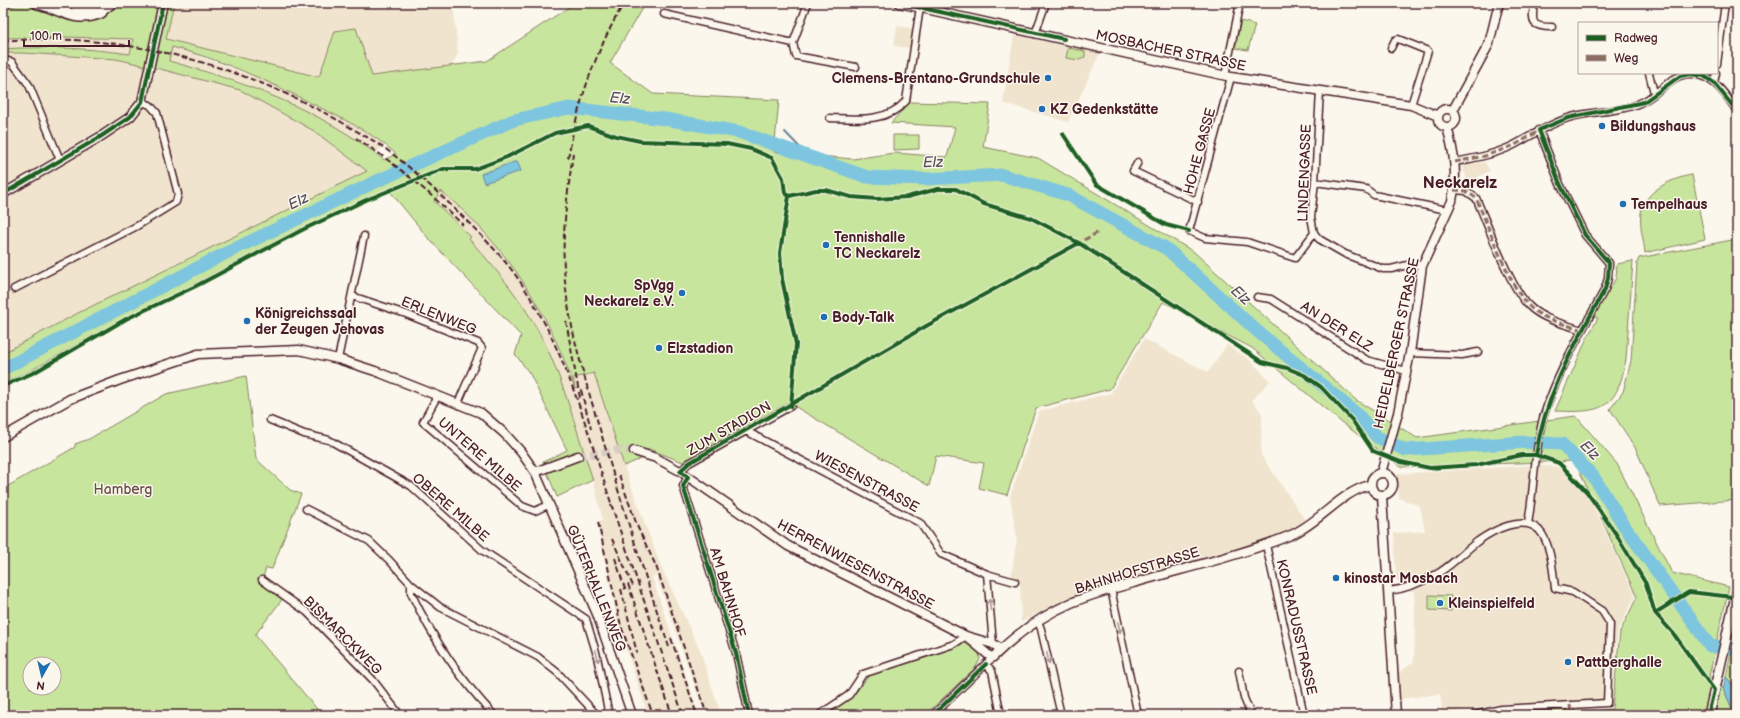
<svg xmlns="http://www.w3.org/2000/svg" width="1740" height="718" viewBox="0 0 1740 718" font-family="'Balsamiq Sans',sans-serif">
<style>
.built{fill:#f0e4ce}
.green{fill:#c8e59d;stroke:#898264;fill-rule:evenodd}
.water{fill:#7ec5df;stroke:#698397}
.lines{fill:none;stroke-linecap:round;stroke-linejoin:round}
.stream{stroke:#698397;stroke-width:2}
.river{stroke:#7ec5df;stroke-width:13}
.secondary-tunnel{stroke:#d8ccc5;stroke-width:8;stroke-dasharray:8 4;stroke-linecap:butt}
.street-casing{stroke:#4a1f2b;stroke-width:9}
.secondary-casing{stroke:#4a1f2b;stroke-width:11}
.primary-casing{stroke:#4a1f2b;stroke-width:12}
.highway-casing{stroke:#4a1f2b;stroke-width:14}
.street{stroke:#fbf7ec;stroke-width:6}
.secondary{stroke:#fbf7ec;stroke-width:8}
.primary{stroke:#fbf7ec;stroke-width:9}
.highway{stroke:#fbf7ec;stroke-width:11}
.rail{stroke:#4a1f2b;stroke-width:2;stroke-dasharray:6 3;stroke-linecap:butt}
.quiet{stroke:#8d6e63;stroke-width:3;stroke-dasharray:6 3;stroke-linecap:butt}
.cycleway-casing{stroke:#fbf7ec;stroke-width:6}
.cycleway{stroke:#1b5e20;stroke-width:4}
.oneway{stroke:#ab9695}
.poi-dot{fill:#1f6fb2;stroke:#fbf7ec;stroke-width:1.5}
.labels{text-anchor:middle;stroke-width:3;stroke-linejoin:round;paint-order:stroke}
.street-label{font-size:14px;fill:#4a1f2b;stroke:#fbf7ec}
.poi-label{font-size:14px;font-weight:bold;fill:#4a1f2b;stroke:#fbf7ec;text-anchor:start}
.park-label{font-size:14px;fill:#6a5048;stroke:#fbf7ec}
.water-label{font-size:15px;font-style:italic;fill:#5a5161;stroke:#fbf7ec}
.quarter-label{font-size:16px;font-weight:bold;fill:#4a1f2b;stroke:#fbf7ec}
</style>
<rect width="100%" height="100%" fill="#fbf7ec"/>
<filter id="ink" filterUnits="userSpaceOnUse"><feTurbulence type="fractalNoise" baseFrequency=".025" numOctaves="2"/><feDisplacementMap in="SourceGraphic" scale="8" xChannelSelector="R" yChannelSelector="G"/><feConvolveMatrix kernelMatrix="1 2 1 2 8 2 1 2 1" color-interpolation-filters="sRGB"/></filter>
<g filter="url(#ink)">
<path class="built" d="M174,3H453L458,54L446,75L372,76L335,31L319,77L166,39Z
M897,26L913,28L910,48L894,46Z
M1014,35L1100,53L1068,122L1003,103Z
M14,37H64L133,39L130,54L98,49H3V38Z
M172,46L274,84L344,119L384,144L376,154L333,126L270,94L221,75L169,61Z
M3,53H23L116,59L160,69L240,90L314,131L367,171L78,313L3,353Z
M1485,162L1490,171L1467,182L1465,173L1461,166L1463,164Z
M441,191L478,225L507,258L529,289L552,335L574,386L573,378L594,372L624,466L645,524L662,569L700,650L721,715H705L656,575L652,577L699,715H648L619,627L597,522L603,520L593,480L562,388L513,292L490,262L468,239L471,237L434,200Z
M1144,339L1208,372L1227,345L1249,359L1270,381L1252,400L1262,414L1261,455L1306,521L1292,532L1089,590L1066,599L1021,622L1020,581L1011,578L1017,538L1010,497L1039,411L1111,393Z
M1534,465L1558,467L1587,492L1635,596L1618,631L1610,699L1499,704L1443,715L1440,694L1399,699L1398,673L1414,662L1415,613L1414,589L1396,580L1394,533L1425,531L1420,506L1399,498L1397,474Z"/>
<path class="green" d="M22,3H174L166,39L319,77L335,31L356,28L372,76L487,61L575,3H645L610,63L653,94L779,100L774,152L853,159L894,153L947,157L955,127L891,123L909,102L990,104L983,147L1038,158L1194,252L1356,400L1417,438L1576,416L1617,464L1672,573L1729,587L1709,677L1723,688L1735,715H1575V713L1612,709L1620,632L1637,597L1575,461L1401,467L1341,422L1252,348L1163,302L1110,389L1036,408L1007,495L979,488L984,463L936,456L929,486L789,403L683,462L649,449L643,458L624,466L594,373L573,378L575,389C548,310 506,245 441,191L434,201L471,237L469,239C497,270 524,302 543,340C564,381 578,436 593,480L557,497L543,462L567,450L530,374L515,354L521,336L429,239L388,189L299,229L173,295L126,317L30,371L3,383V353L78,313L367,171L314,131L240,90L160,69L116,59L23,53H3V49C46,46 88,48 130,54L133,39L64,37L3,38V10ZM172,47C220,59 268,81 313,104C341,118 372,132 396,154L384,160C325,112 243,81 169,61Z
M1241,21L1255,25L1248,50L1235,48Z
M1068,48L1085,51V57L1079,60L1066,58Z
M893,135H919V149L893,150Z
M1692,175L1705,239L1645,253C1644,241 1639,225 1641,213C1644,191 1672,178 1692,175Z
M1737,239V500L1660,506L1636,449L1610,409L1623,392L1631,361L1637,263L1639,258Z
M1633,261L1626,359C1617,410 1602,413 1555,411L1587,338L1598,318L1593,317L1616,278L1617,264Z
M246,376L256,459L290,490L301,494L272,569L266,568L263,577L287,593L255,635L322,715H3V489L75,447V444L89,439L166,394ZM30,664H54V688H30Z
M1429,595L1451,596V611L1429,610Z
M1737,623V642L1733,653L1737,658V689L1726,677Z
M965,643L979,652L980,659L976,667L925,715H823L853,696L870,674L928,657Z
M1567,708L1568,715H1487L1501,712Z"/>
<path class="water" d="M517,161L521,171L484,183L481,174Z
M1726,677L1737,689V715H1735L1723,688Z"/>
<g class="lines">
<path class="stream" d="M785,132L809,157"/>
<path class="river" d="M3,369L228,252L375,182L514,120L569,108L665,119L739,132L867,177L925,179L1002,175L1068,195L1167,249L1257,331L1358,415L1377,437L1406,450L1525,442L1562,444L1593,476L1623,524L1710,646L1737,649"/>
<path class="secondary-tunnel" d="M578,456L620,450L634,451"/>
<g class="street-casing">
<path id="street" d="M1534,3C1532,22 1530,27 1552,27
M664,14L793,43L808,3
M1035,34L1046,3
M793,43L796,56L856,67
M1391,48L1395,40L1398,39L1428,51L1411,105
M3,60L12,62L29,85L60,160
M1717,64L1725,3
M1649,73L1654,93
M1225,76L1240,3
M1231,77L1189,231L1205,238L1247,242L1295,258L1314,233
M1714,83L1716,73
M1320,91L1315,182L1311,217L1314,233L1319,239L1345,254L1383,269H1391L1412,264L1422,266
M830,118C856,119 887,123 906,101L920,7
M1138,162L1133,171L1198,202
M1455,162C1476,158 1497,154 1516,144C1533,135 1549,124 1568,118C1591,110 1620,113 1642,102C1658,95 1673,72 1692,74C1714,76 1725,94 1737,111
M1315,182L1366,189L1374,195L1447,210
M1454,190L1466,191L1476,198C1488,225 1510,288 1529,306C1543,320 1565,324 1582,330
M14,289L137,226L176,202L178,194L157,113L150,105L142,102
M352,296L406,314L478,343L482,348L458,403
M1257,297L1271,299L1367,360L1406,371
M1410,353L1462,355L1478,352
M338,359L364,236
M438,395L423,422L522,506L535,511L548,505
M270,420L304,434L329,440L411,486L482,550L586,619
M746,431L920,523L941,554L987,574L993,644
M680,471L689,463L791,406
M688,477L683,486L736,653L749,715
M306,509L369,541L389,560L411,584L440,607L538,657L558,673L597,715
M1528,524C1534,489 1534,453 1543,418C1557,372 1582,331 1605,289L1608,278L1609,263L1585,235L1560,184L1539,130
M1266,545L1304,715
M987,574L1015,582
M262,580L307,612L373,680L400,715
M411,584V593C432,637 460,679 494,715
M1111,589L1138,715
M1389,591C1406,589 1425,581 1440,572C1454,563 1465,551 1478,541C1492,531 1523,514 1539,530C1551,543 1553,571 1555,588L1573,592L1602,611L1610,624L1607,703L1501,709L1474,715
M586,619L596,652L609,715
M1038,621L1041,629L1061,715
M986,664L992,671L1001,715
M1239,671L1244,698L1251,715
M1570,705L1571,715
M819,715L849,695L863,674L954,644L966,636
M933,715L992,658"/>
</g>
<g class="secondary-casing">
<path id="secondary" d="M899,3L1231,77L1411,105L1438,116
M101,12L113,3
M1438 118a9 9 0 1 1 18 0a9 9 0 1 1-18 0Z
M1453,110L1489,44L1499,3
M3,194L100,137L130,117L142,102L163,3
M3,437L70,399L120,380L198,354L299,350L338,359L375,371L481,413L505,434L521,452L535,472L597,614L632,715
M634,451L656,458L680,471L788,546L966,636L993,644L1001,649
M535,472L578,456
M1371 484a11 11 0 1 1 22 0a11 11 0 1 1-22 0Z
M1381,473L1398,413L1410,353L1422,266L1452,201C1458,175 1454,152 1447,127
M1382,496L1396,715
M966,636L992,658C1015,635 1041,616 1071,603C1092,594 1115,588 1137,582C1189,567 1242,555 1291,535C1319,523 1341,492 1370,485"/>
</g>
<g class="primary-casing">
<path id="primary" d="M1709,715L1737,591"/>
</g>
<g class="highway-casing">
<path id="highway" d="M38,3C63,9 75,23 101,12
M74,3L81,8L97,12"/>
</g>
<use href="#street" class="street"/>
<use href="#secondary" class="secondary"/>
<use href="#primary" class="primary"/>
<use href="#highway" class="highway"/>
<path class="rail" d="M3,41C122,31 240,64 343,123C356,131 370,138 383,147C412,168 440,194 465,219C485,239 505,259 521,283C566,350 588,433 613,509
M356,138C395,163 430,193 463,225
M573,153C568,191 562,229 564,267C567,324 585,379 601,433C622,505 645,576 669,647
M568,158C578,102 595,52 624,3
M566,321L580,398
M581,390L591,429
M619,475L638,528L656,566L707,715
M611,504L683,715
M598,522L621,626L653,715
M612,539L634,588
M615,558L626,592
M628,584L672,715
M621,589L637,653
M671,638L697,715"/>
<path class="quiet" d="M1455,162L1485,156L1515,145L1542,129
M1454,190L1466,191L1476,198C1488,225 1510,288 1529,306C1543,320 1565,324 1582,330
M1076,244L1099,232
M1570,705L1571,715"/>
<g class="cycleway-casing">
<path id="cycleway" d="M899,3L1064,39
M1063,134L1096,184L1166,225L1189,231
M3,194L100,137L130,117L142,102L163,3
M789,196L816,190H826L851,197L877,199L907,197L938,189H956L984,204L1031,218L1079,243L1262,362L1287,368L1304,375L1321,387L1352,420L1373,451L1401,462L1430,468L1476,465L1522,455H1536L1559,463L1587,492L1616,534L1646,584L1655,613L1673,633L1714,690L1708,715
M789,196L780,253L782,279L796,344L791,406
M3,386L35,372L126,319L196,286L304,229L366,200L443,169H475L507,157L555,133L588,126L616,136L640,141L727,144L751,149L772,158L783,178L785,193L789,196
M1536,455C1545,394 1576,342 1605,289L1608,278L1609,263L1585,235L1560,184L1539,130L1568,118L1644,102L1680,76L1690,74L1704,76L1714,83L1737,111
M1655,613L1689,592L1733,597L1737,575
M749,715L736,653L683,486L688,477L680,471L689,463L928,325L1079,243
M933,715L986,664"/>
</g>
<use href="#cycleway" class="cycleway"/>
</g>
<defs><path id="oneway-shaft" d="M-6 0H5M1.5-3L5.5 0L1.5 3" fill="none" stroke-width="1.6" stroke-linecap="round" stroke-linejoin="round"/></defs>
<g class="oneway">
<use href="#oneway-shaft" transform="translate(990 605) rotate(-95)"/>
<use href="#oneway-shaft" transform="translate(1119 627) rotate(78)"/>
<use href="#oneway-shaft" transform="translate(597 656) rotate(77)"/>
<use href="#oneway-shaft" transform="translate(1048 658) rotate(77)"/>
</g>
</g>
<g class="poi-dot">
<circle cx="1048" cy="78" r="4"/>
<circle cx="1042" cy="109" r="4"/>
<circle cx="1602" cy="126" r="4"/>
<circle cx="1623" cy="204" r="4"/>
<circle cx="826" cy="245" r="4"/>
<circle cx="682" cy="293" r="4"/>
<circle cx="824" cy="317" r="4"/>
<circle cx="247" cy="321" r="4"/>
<circle cx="659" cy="348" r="4"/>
<circle cx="1336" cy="578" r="4"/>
<circle cx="1440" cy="603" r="4"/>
<circle cx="1568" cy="662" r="4"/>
</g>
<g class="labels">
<g class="street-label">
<text transform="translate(1171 50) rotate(12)" y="5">MOSBACHER STRASSE</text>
<text transform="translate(1199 151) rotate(-75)" y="5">HOHE GASSE</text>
<text transform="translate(1304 173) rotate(-88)" y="5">LINDENGASSE</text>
<text transform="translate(439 315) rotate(22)" y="5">ERLENWEG</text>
<text transform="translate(1337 326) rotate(32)" y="5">AN DER ELZ</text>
<text transform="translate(1396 343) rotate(-78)" y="5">HEIDELBERGER STRASSE</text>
<text transform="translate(729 428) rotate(-30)" y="5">ZUM STADION</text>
<text transform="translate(480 454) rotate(41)" y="5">UNTERE MILBE</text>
<text transform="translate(867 481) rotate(28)" y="5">WIESENSTRASSE</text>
<text transform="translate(451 507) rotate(41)" y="5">OBERE MILBE</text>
<text transform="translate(856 564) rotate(28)" y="5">HERRENWIESENSTRASSE</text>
<text transform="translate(1137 570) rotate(-17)" y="5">BAHNHOFSTRASSE</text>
<text transform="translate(597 588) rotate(68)" y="5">GÜTERHALLENWEG</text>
<text transform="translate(728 592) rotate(73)" y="5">AM BAHNHOF</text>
<text transform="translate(1297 627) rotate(77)" y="5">KONRADUSSTRASSE</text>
<text transform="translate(343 635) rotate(45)" y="5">BISMARCKWEG</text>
</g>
<g class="poi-label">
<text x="1040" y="83" text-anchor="end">Clemens-Brentano-Grundschule</text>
<text x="1050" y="114">KZ Gedenkstätte</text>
<text x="1610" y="131">Bildungshaus</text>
<text x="1631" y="209">Tempelhaus</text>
<text x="834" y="242">Tennishalle<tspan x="834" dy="16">TC Neckarelz</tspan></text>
<text x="674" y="290" text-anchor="end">SpVgg<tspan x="674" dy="16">Neckarelz e.V.</tspan></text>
<text x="255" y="318">Königreichssaal<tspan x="255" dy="16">der Zeugen Jehovas</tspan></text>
<text x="832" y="322">Body-Talk</text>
<text x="667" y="353">Elzstadion</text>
<text x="1344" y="583">kinostar Mosbach</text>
<text x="1448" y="608">Kleinspielfeld</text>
<text x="1576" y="667">Pattberghalle</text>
</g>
<g class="park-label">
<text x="123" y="494">Hamberg</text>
</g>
<g class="water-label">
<text transform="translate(620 98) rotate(6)" y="5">Elz</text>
<text transform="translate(933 162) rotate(-2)" y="5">Elz</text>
<text transform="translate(298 201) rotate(-26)" y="5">Elz</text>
<text transform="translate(1241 295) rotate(43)" y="5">Elz</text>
<text transform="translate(1590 450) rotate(45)" y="5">Elz</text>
</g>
<g class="quarter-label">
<text x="1460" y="188">Neckarelz</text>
</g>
</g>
<rect width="1740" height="718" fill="none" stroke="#fbf7ec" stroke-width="16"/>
<rect x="8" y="8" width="1724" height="702" fill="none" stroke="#4a1f2b" stroke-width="1.5" filter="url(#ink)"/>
<rect x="1578" y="22" width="140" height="52" fill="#fbf7ec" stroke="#b4a19f"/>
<rect x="1586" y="35" width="20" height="6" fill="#1b5e20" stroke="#b4a19f"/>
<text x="1614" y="42" font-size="12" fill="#4a1f2b">Radweg</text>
<rect x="1586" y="55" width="20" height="6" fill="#8d6e63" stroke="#b4a19f"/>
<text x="1614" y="62" font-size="12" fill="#4a1f2b">Weg</text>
<g transform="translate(42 676) rotate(188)"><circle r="19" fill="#fbf7ec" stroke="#b4a19f"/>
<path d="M0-3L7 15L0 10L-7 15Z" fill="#1f6fb2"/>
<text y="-6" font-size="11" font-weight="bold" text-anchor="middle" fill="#4a1f2b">N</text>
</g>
<path d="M24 40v6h105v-6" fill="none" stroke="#4a1f2b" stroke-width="2"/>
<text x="30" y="40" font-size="12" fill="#4a1f2b" stroke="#fbf7ec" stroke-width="3" paint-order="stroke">100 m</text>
</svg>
